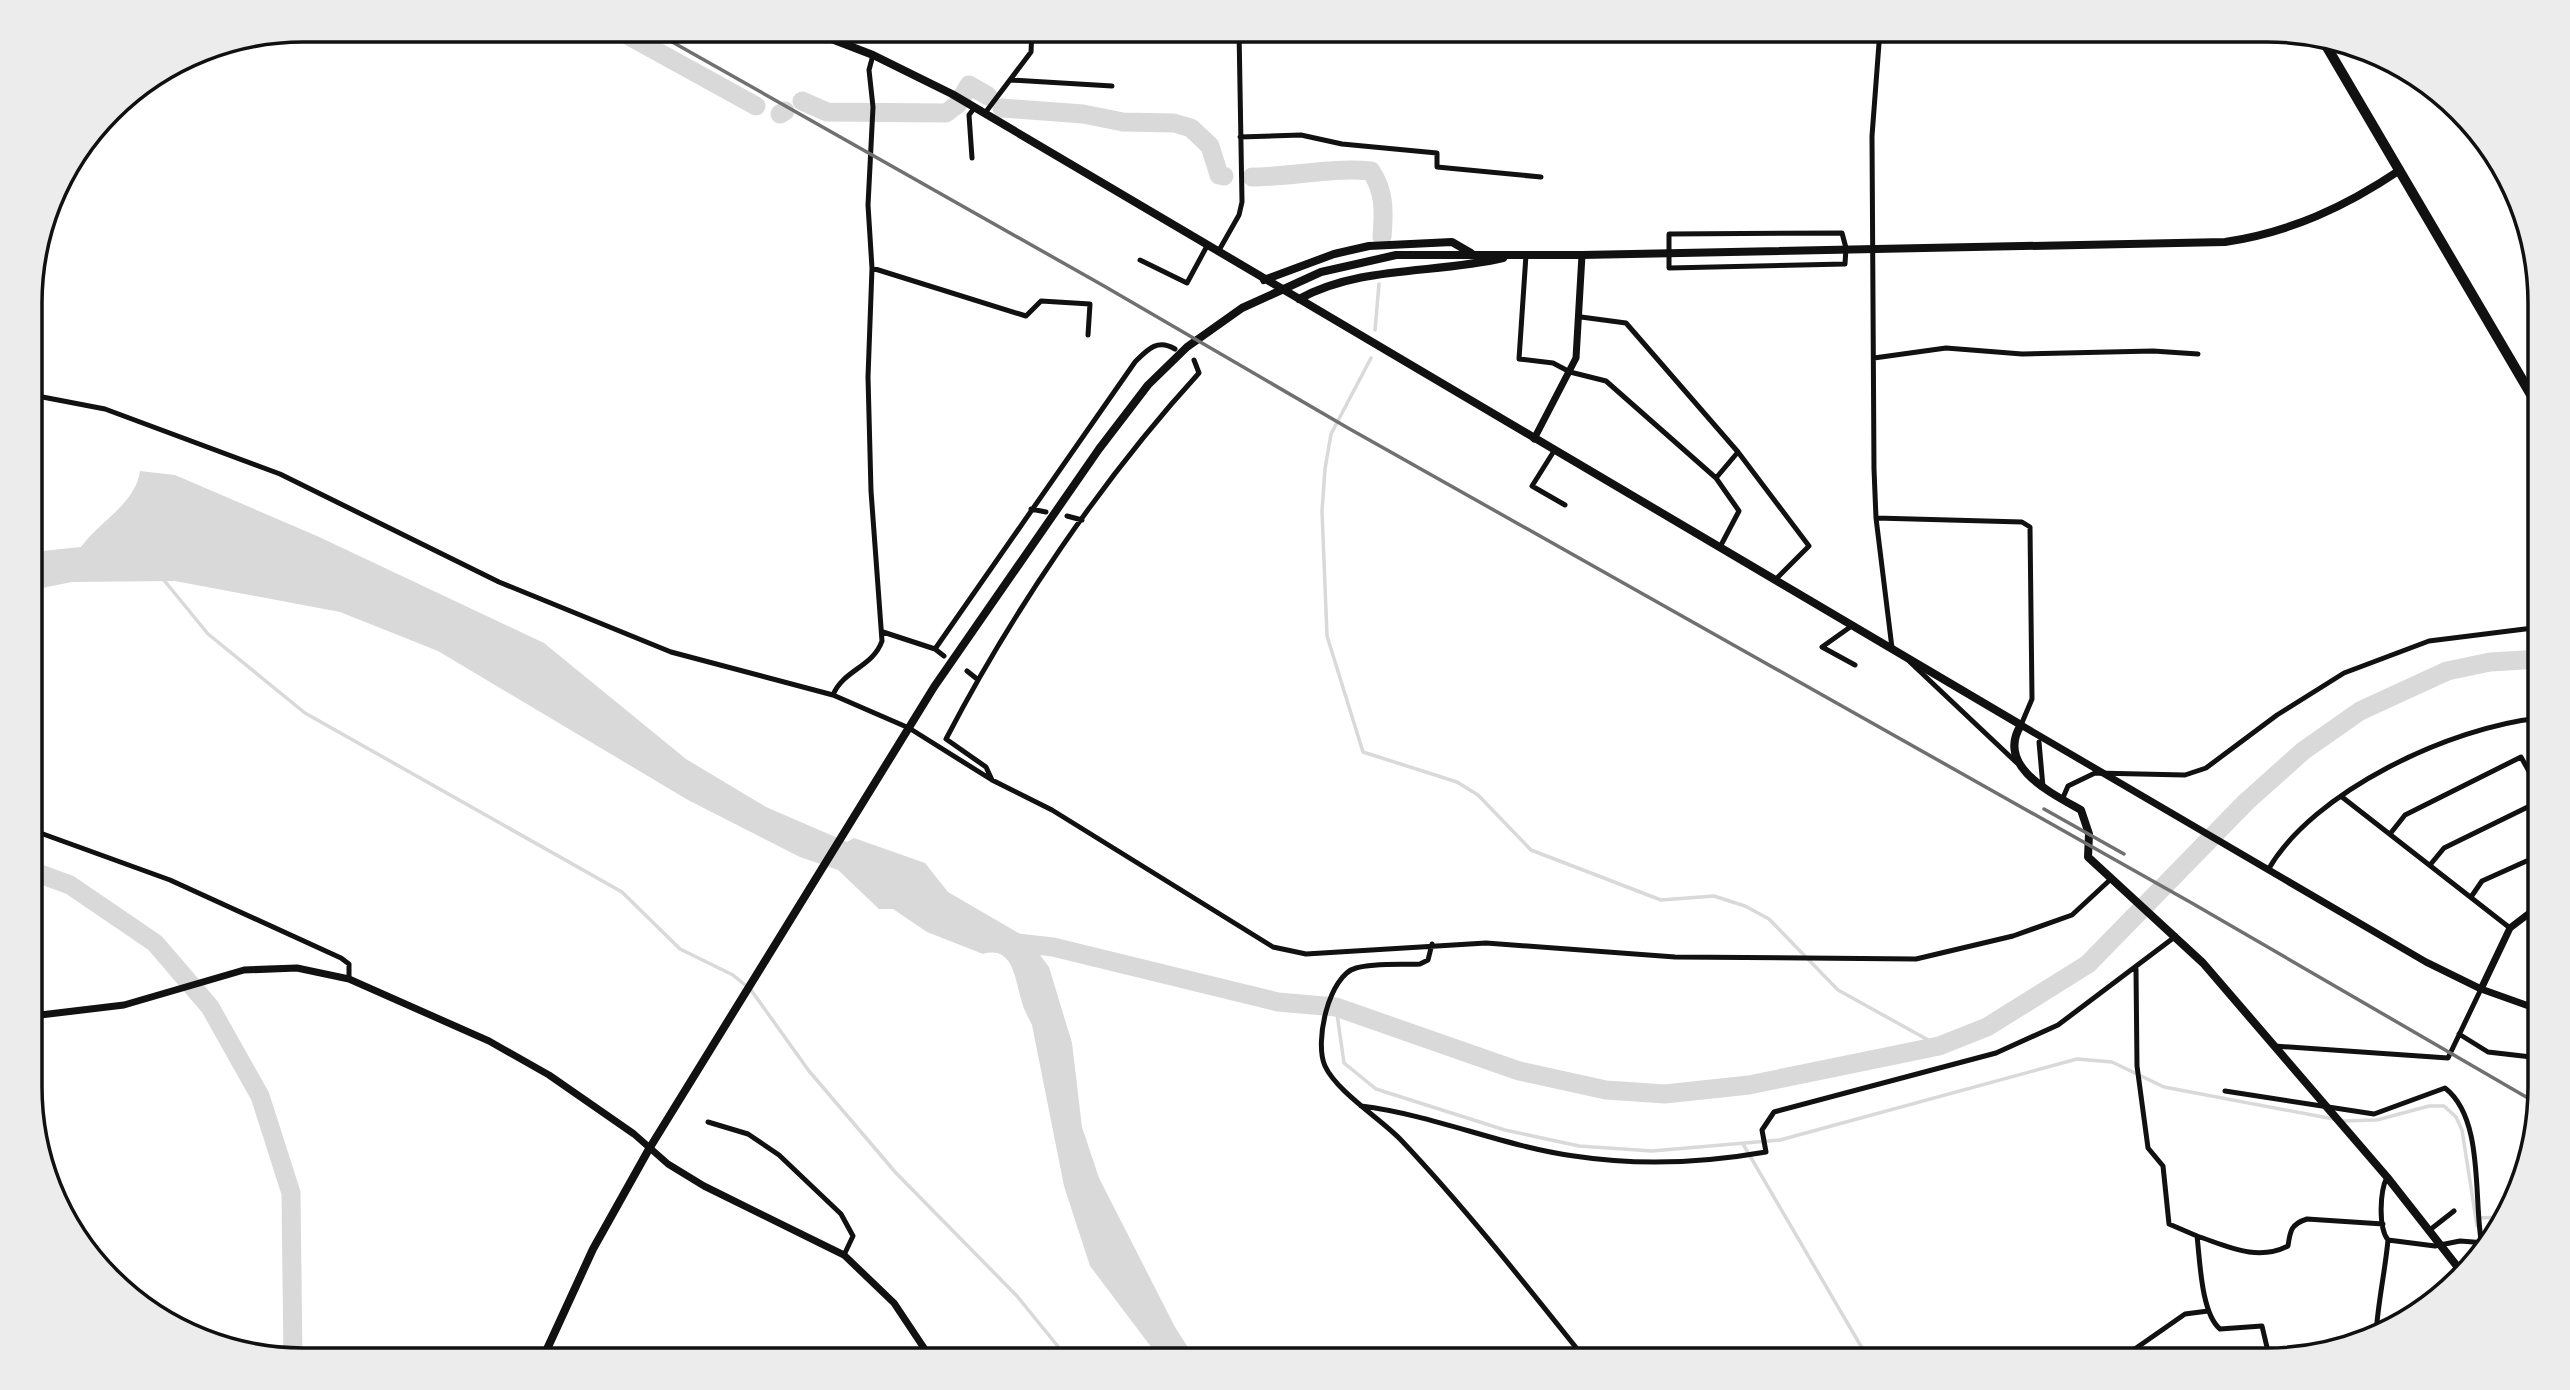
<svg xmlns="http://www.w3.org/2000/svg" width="2570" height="1390" viewBox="0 0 2570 1390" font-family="'Nunito Sans',sans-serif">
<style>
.water{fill:#d9d9d9}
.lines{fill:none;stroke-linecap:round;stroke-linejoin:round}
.stream{stroke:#d9d9d9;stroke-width:3.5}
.river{stroke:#d9d9d9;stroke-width:19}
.minor{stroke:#111;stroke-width:5}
.tertiary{stroke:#111;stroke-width:7}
.secondary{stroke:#111;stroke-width:8}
.trunk{stroke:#111;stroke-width:10}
.rail{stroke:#707070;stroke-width:3.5}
.rim{fill:none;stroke:#111;stroke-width:3.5}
</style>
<rect width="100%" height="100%" fill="#fff"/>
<path class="water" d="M140,471L175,475L317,536L544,643L686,759L766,807L847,842L854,838L925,863L948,892L1027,938L1049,967L1072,1043L1082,1127L1099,1178L1175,1327L1196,1360H1161L1090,1266L1064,1186L1032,1025C1028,1017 1023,1008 1021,999C1015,979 1013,945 983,954L927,932L893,909H879L838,870L800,857L688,800L438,651L340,612L175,581L72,582L32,590V552L81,547C99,522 136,503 140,471Z"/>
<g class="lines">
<path class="stream" d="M1375,330L1379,284
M1371,358L1331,434L1325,469L1322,511L1327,636L1363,752L1457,782L1478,795L1531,850L1661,900L1714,896L1745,906L1769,919L1838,990L1939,1046
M163,579L208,634L305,713L622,892L680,949L733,975L751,990L809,1071L896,1173L1017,1296L1069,1360
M1336,1007L1344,1063L1376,1089L1505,1130L1579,1146L1652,1151L1780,1140L2077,1059L2112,1062L2164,1087L2344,1121L2377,1120L2429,1106H2444L2456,1117L2462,1130L2477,1226
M1743,1144L1869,1360
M2478,1218L2506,1217"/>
<path class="river" d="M618,30L756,106
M802,101L827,112L946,113L958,104L969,85L988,96
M1002,108L1083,114L1123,122L1174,123L1191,128L1210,146L1219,175L1224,176
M780,114L785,111
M1252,177C1292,177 1331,167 1371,171C1385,192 1384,212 1382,237
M32,871L70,885L155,943L210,1007L260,1096L291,1193L293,1359
M1008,942L1053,947L1278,1002L1336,1007L1519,1071L1606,1090L1665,1094L1749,1085L1939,1046L1987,1027L2088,964L2246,802L2303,751L2360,711L2447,671L2490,662L2540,659"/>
<path class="minor" d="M1410,30L1466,40
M1880,30L1872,136L1874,469L1876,518L1892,648
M849,46L859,30
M1011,80L1112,86
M985,113L1031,52L1032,30
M1240,137L1301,135L1342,144L1437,153V167L1541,177
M972,158L969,115L975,107
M1842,233L1846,248L1845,264L1669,268V234Z
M1218,252L1239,215L1242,202L1239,30
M1526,255L1519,359L1553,363L1570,372L1606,381L1716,478
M1140,260L1187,283L1207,246
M872,268L1026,316L1041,301L1090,304L1088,335
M1581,317L1626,323L1738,452L1716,478L1739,511L1720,547
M1874,358L1946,348L2022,354L2153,351L2198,354
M32,395L105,409L280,474L499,582L671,652L833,695L909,728L992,780L1052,810L1273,947L1306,954L1486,943L1675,957L1916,959L2013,936L2072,915L2112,878
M1554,451L1532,486L1565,505
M1738,452L1809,546L1775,580
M1031,509L1046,512
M1067,516L1082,520
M1876,518L2022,522L2030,527L2032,699L2021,725
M1853,625L1822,647L1855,665
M883,632L935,649L944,656
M935,649L1135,362C1147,350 1157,338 1175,349
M1910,662L2017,763
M967,671L977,679
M833,695C843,670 873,667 882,641L871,491L868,377L872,268L868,205L873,107L869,70L873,55
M2039,742L2043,787
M992,780L986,767L946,739C1012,612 1102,479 1199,373L1194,360
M2342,797L2510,928
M2062,800L2068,786L2095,773L2185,775L2206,768L2277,715L2344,673L2429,641L2533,628
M32,830L170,880L341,958L349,964V979
M2390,834L2405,815L2521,757L2540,791
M2430,865L2444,848L2540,801
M2268,870C2313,791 2451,727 2540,718
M2471,897L2482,881L2540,855
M1432,944L1428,960L1420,964C1400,965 1375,963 1356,968C1329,975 1314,1042 1325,1066C1337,1092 1381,1119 1401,1140C1467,1210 1526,1285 1586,1360
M2136,969L2137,1066L2148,1148L2163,1166L2169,1224L2197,1236C2200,1260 2201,1313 2220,1329L2262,1326L2270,1360
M2459,1034L2488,1052L2540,1058
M2274,1046L2448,1058L2481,989
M2225,1091L2374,1114L2445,1088C2485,1119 2473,1201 2482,1246
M1361,1106C1434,1115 1502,1146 1574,1156C1639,1166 1703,1163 1766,1152L1762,1130L1774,1112L1996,1053L2058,1025L2176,936
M708,1122L748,1134L779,1155L841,1214L853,1236L844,1255
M2387,1177C2380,1191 2378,1227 2388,1240L2435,1246L2460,1241L2486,1243
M2431,1229L2454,1211
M2197,1236C2227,1246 2257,1262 2288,1246C2290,1231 2291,1224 2307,1219L2383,1224
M2376,1334C2378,1302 2385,1272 2388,1240
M2119,1360L2185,1314L2208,1311"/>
<path class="tertiary" d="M1534,439L1576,358L1582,255
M2021,725L2426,962L2481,989L2540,1010
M2481,989L2510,928L2540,905
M32,1016L124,1005L244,970L297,968L349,979L489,1041L549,1075L634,1134L668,1164L704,1186L844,1255L894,1303L932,1360"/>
<path class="secondary" d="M808,30L873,55L952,94L2021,725C1995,766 2051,793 2081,810L2089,834L2088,857L2203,963L2387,1177L2460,1270
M1264,280L1334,254L1369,246L1452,242L1471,253
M1299,299C1361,265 1436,274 1503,258
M542,1360L593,1249L649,1149L934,687L1099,449L1148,385L1187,347L1242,308L1321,272L1396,255H1582L2225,242C2291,232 2345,207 2400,170"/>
<path class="trunk" d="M2321,37L2540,410"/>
<path class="rail" d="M651,30L1104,286L1348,428L2190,902L2540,1105
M2044,809L2124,854"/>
</g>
<path d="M0 0H2570V1390H0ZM303 42H2267A261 261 0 0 1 2528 303V1087A261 261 0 0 1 2267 1348H303A261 261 0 0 1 42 1087V303A261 261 0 0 1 303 42Z" fill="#ececec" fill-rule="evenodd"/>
<path class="rim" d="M303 42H2267A261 261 0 0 1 2528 303V1087A261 261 0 0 1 2267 1348H303A261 261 0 0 1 42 1087V303A261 261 0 0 1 303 42Z"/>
</svg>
